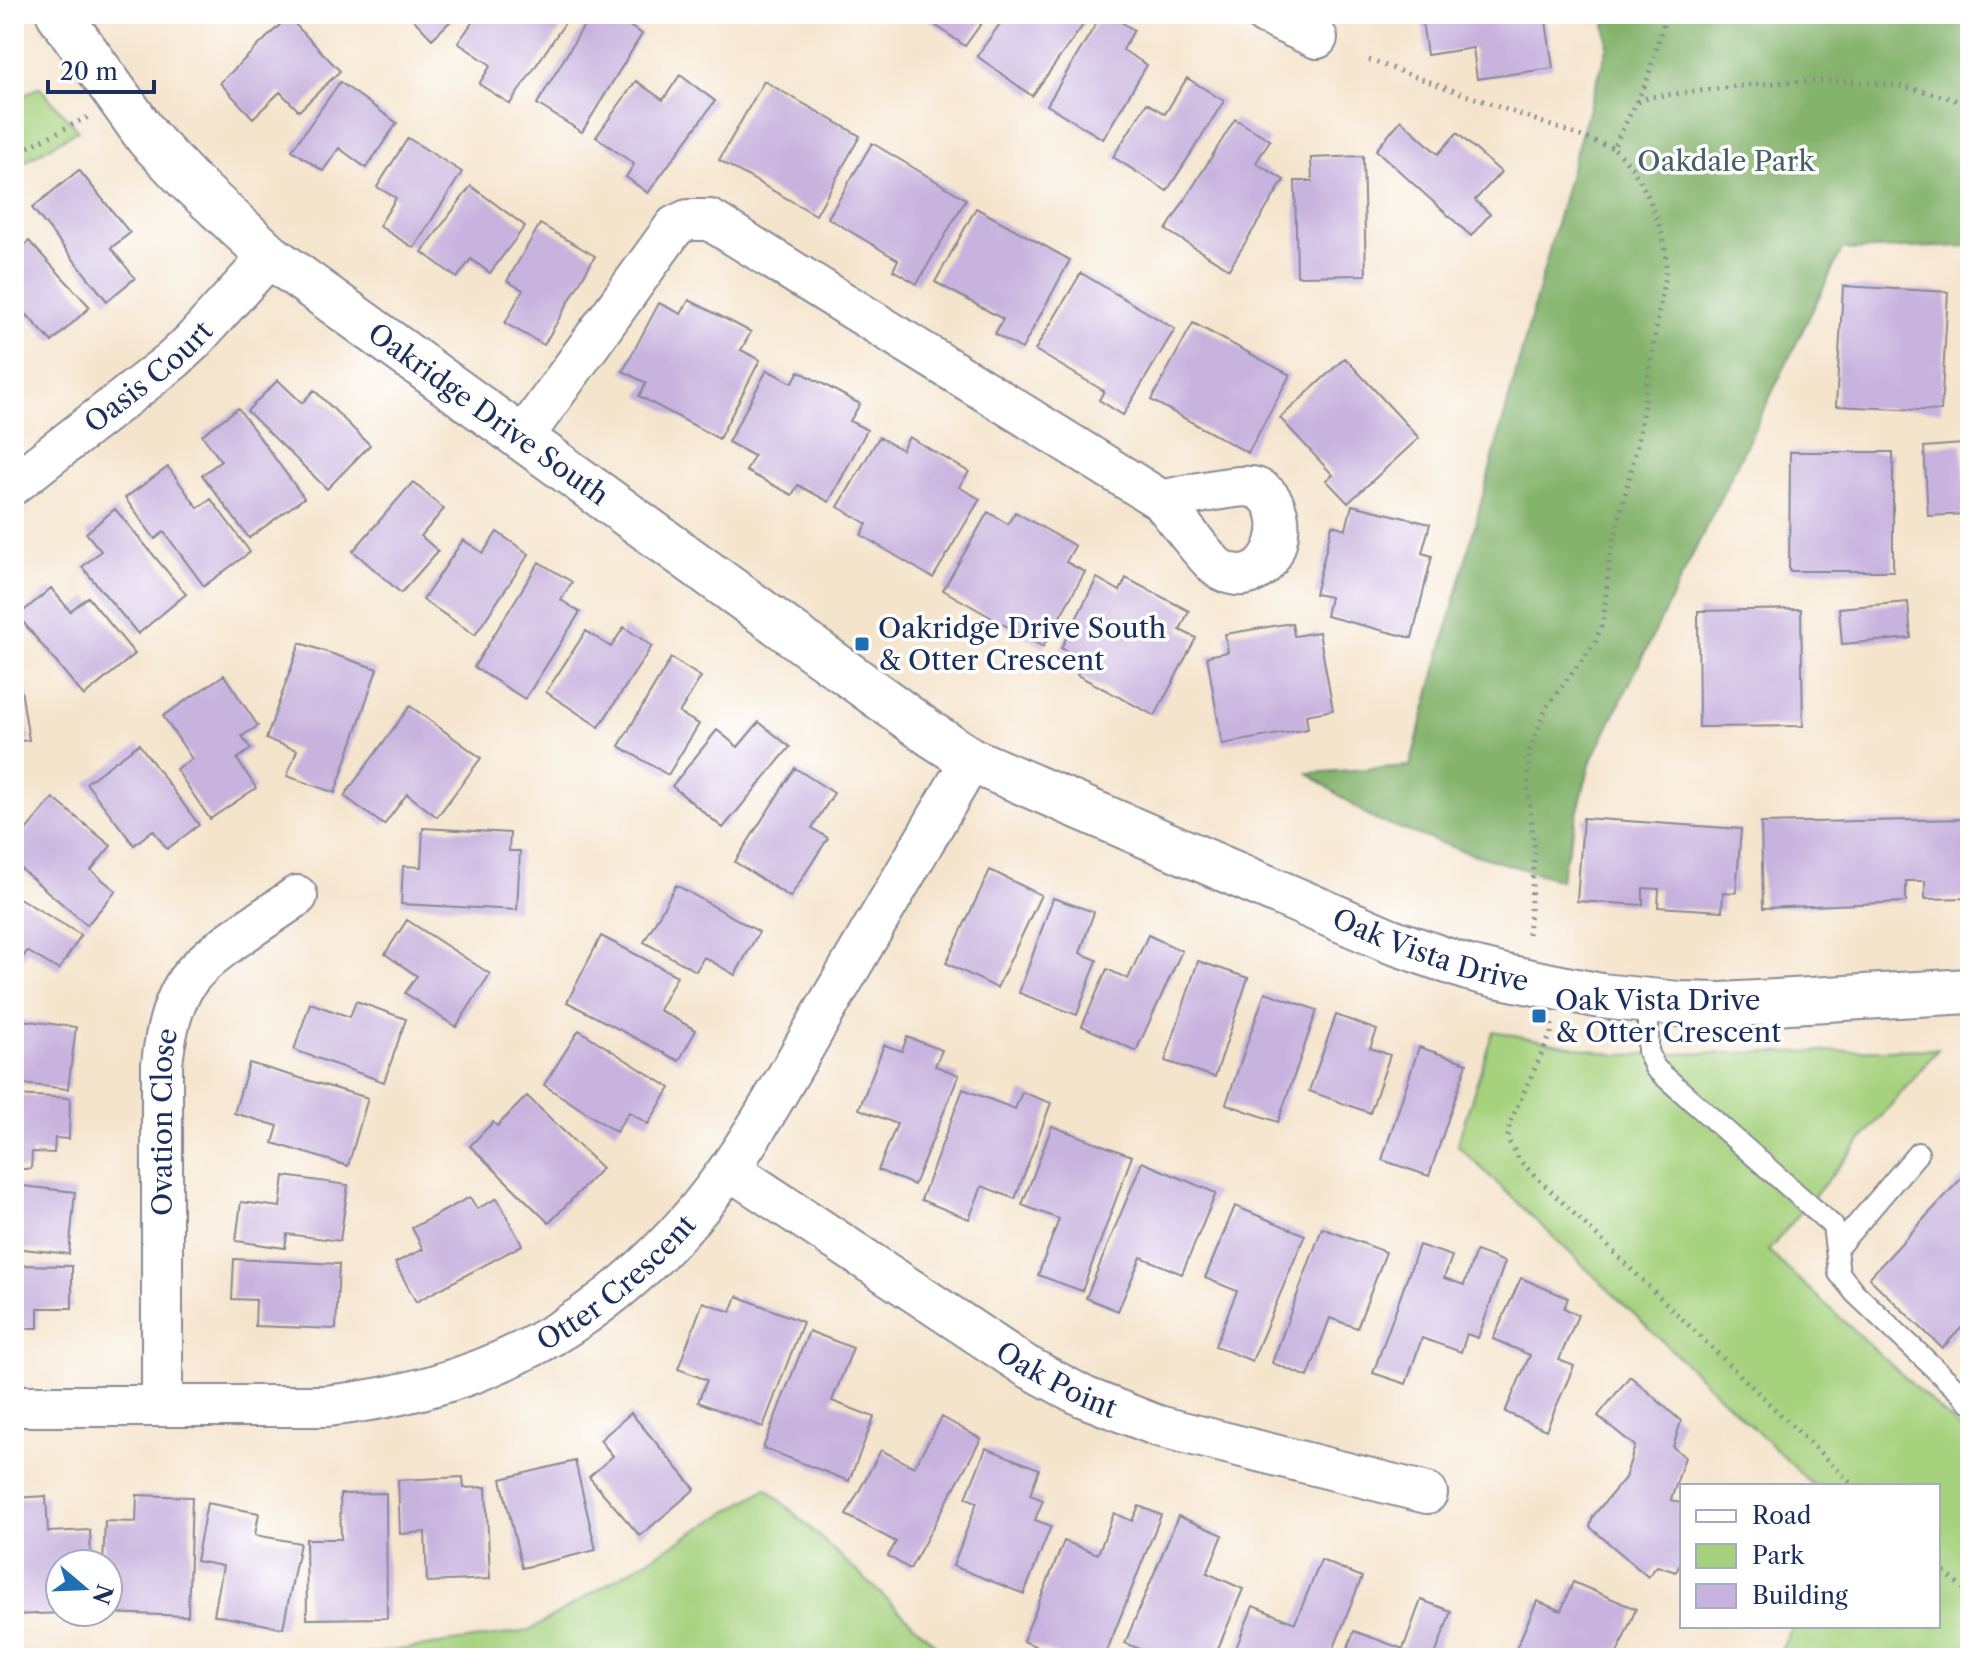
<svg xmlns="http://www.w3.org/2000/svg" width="1984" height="1672" viewBox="0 0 1984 1672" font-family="'Libre Caslon Text',serif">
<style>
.green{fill:#a6d17d;stroke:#60806e;stroke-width:2}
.forest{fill:#84b36c;stroke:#507165;stroke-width:2}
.building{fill:#c8b2de}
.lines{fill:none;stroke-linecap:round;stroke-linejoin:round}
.service-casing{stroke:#888a95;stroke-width:24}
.minor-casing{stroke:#888a95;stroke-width:44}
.tertiary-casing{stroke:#888a95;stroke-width:48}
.path{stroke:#888a95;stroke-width:5;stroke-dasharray:2 6;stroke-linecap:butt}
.service{stroke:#fff;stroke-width:20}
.minor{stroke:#fff;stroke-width:40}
.tertiary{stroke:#fff;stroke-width:44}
.poi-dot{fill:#1f6fb2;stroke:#fff;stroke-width:3}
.labels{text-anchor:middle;stroke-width:7;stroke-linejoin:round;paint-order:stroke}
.park-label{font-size:28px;fill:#456067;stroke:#fff}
.street-label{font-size:28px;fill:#1b2f5e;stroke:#fff}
.poi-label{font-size:28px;fill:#1b2f5e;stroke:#fff;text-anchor:start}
</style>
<rect width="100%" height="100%" fill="#fff"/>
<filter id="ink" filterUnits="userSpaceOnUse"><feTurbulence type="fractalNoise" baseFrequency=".0125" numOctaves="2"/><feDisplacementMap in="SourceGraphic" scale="16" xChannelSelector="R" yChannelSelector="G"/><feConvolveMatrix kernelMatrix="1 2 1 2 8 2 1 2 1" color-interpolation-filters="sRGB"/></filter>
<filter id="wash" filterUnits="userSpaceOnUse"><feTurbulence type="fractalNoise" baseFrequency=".006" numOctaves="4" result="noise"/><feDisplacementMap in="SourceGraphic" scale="32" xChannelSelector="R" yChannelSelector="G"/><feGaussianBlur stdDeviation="1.8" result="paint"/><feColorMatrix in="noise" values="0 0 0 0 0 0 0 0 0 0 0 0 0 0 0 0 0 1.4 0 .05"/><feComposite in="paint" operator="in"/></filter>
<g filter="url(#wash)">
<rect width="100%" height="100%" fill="#f5e4cc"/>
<path class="green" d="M39,87L78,130L14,168V101Z
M1493,1031L1617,1055L1938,1049L1768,1251L1970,1438V1658H1777L1793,1626H1938V1486H1814L1457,1145Z
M767,1488L950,1658H343L529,1631Z"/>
<path class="forest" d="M1604,14H1970V246L1842,250L1590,764L1560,880L1466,852L1371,818L1308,773L1410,766L1574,158L1608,45Z"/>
<g id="blocks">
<path class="building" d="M408,14H458L432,39Z
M478,14H571L510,104L479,84L491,65L458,43Z
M591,14H610L642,34L582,132L537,104Z
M920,14H988L965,46Z
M1007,14H1091L1032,96L977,56Z
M1102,14H1108L1134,30L1123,50L1147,65L1103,139L1047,105Z
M1421,14H1545L1553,68L1477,79L1473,48L1427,55Z
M288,17L340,71L299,111L280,92L253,118L220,83Z
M680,75L715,101L648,193L626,177L634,164L596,137L636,81L663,100Z
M1187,78L1224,101L1167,191L1113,157L1147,103L1165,114Z
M764,81L860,136L816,215L719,160Z
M340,82L397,123L366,168L339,148L323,171L292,150Z
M1235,119L1270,140L1256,163L1284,180L1229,269L1166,230Z
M1401,120L1438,154L1457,133L1501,172L1475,200L1490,214L1471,236L1376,150Z
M408,138L462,172L414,248L379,226L396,198L377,187Z
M872,143L966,199L917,284L893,270L898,260L828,218Z
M1363,156L1366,275L1297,276L1295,181H1312L1311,158Z
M79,170L130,233L111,248L135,278L107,301L32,208Z
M471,186L525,226L490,273L471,259L457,278L422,252Z
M976,208L1070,260L1022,349L995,334L1003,319L935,282Z
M540,224L595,256L544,345L505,323L523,290L507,281Z
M29,241L90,307L52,342L14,301V255Z
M1081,273L1175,329L1123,415L1099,400L1104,391L1035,350Z
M1843,286L1948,292L1941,411L1836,406Z
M689,300L751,332L741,350L760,360L719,439L639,396L646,383L623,371L659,303L681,314Z
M1193,323L1290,375L1248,453L1151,400Z
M1345,358L1419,438L1348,503L1326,480L1333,475L1280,418Z
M767,370L792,383L799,371L860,404L850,421L867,430L829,502L798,485L792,495L746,471L754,456L728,442Z
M278,380L302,403L314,390L370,445L327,489L247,411Z
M238,408L304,498L249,538L202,475L221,461L202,435Z
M879,437L902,450L909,437L969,472L959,487L980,499L933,578L861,535L867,524L838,507Z
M1962,444L1966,514L1928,516L1924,447Z
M1790,452H1893V571H1789Z
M168,467L198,508L211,499L250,552L204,586L164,532L155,539L125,498Z
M413,482L444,509L421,536L438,551L401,593L353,551Z
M1352,505L1430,524L1422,553L1432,556L1412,638L1326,616L1330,597L1315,594L1332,525L1346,529Z
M115,509L186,594L138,634L82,567L101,551L86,533Z
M988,512L1008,524L1015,512L1075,546L1066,562L1085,572L1043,647L943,590Z
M497,532L529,554L475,635L423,600L463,540L483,553Z
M539,562L572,582L561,600L580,612L525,699L474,667Z
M1097,578L1120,591L1126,578L1189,611L1180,630L1196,638L1155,716L1077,675L1084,660L1061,648Z
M51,588L70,611L88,597L135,654L84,696L18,616Z
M1908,602L1911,638L1842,644L1839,608Z
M1801,609L1803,726L1699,727L1698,611Z
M1292,623L1294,636L1319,632L1333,710L1306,715L1308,729L1222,744L1207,656L1228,652L1225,634Z
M624,627L652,646L599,727L546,692L586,631L611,647Z
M300,643L377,669L335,793L287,776L297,750L266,739Z
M14,645L29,740L14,742Z
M671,658L701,677L679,713L699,724L668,775L619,746Z
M224,675L258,726L242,736L251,749L237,759L256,788L210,819L176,769L192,759L163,716Z
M410,706L481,758L437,817L407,794L384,825L344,796Z
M759,722L790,747L723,828L672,786L717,730L738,747Z
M139,744L199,825L167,849L153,830L134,845L86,783Z
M795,768L834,793L812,828L828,838L790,897L735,862Z
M53,798L111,846L91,870L116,891L87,925L14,863V844Z
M1583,818L1741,829L1736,893L1723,892L1722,911L1658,907L1659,889L1643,888V905L1577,901Z
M1970,819V898L1925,899V881H1906V902L1763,908L1761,823Z
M423,828L510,833L509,851H520L517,910L401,904L403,866L421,867Z
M990,870L1041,895L997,988L946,963Z
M676,885L759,932L735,975L704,957L696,971L644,942Z
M14,895L81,935L59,970L27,951L14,972Z
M1053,898L1094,912L1080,953L1097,960L1077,1015L1019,993Z
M407,920L490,974L456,1027L405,993L417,976L385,954Z
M1148,935L1182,951L1136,1051L1082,1026L1107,969L1128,979Z
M601,936L677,976L659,1010L696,1030L679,1061L567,1002Z
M1198,961L1248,978L1215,1077L1165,1061Z
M1265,992L1317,1010L1278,1122L1226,1104Z
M356,1001L406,1019L384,1082L294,1050L310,1003L350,1017Z
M1336,1015L1377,1030L1370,1048L1390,1055L1370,1113L1309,1091Z
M14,1019L76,1027L68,1089L14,1083Z
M579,1030L670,1088L648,1124L629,1112L616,1132L544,1085Z
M907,1037L942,1050L935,1066L959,1075L914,1185L878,1170L897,1124L859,1109L884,1045L902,1051Z
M1419,1047L1467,1063L1429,1176L1382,1160Z
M249,1063L368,1098L348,1166L273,1143L278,1126L234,1113Z
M963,1089L1015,1109L1022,1092L1051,1103L1015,1199L982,1186L969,1219L921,1200Z
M14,1095L70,1098L69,1139L55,1138L54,1153L32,1152L31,1169H14Z
M527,1096L602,1168L549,1223L470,1146L493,1122L497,1126Z
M1052,1126L1132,1156L1082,1291L1038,1275L1059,1219L1022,1205Z
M1142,1162L1216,1193L1182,1274L1141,1257L1118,1311L1086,1298Z
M1970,1169V1319L1942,1348L1869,1278Z
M284,1176L348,1185L340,1241L287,1234L285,1248L236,1241L241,1202L280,1207Z
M14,1185L75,1192L69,1254L14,1248Z
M470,1197L477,1209L497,1198L522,1245L416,1302L395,1263L423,1249L412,1228Z
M1235,1206L1305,1235L1252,1361L1215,1346L1237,1291L1205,1278Z
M1322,1228L1386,1252L1357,1328L1330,1318L1308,1377L1272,1363Z
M1419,1245L1452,1256L1444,1278L1464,1285L1476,1251L1505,1262L1478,1338L1467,1334L1461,1352L1422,1338L1406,1384L1373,1373Z
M234,1259L339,1264L336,1329L255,1326L256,1300L232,1299Z
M14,1265L72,1266V1308H38V1328H14Z
M1521,1278L1568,1298L1564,1308L1578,1315L1559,1360L1574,1366L1546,1430L1505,1412L1530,1355L1493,1339Z
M737,1296L803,1322L763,1427L698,1402L707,1380L678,1369L703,1302L731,1312Z
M809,1331L853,1348L832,1401L874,1417L849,1481L763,1448Z
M1630,1376L1681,1421L1673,1447L1685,1457L1671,1500L1682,1504V1560L1676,1572L1657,1566L1648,1577L1590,1527L1593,1516L1625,1478L1635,1446L1598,1416Z
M631,1413L695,1489L640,1536L589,1477L613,1456L600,1440Z
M942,1417L981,1439L910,1569L888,1556L896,1542L846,1515L881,1450L914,1467Z
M986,1448L1039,1469L1030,1495L1043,1500L1035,1520L1051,1526L1024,1594L953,1566L977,1502L966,1498Z
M575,1461L596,1550L522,1568L501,1479Z
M463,1477L464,1488L486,1487L490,1579L427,1582L425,1532L400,1534L398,1480Z
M386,1493L387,1618L307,1619L306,1539H341L340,1494Z
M137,1495L192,1497L188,1616L108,1613V1564H103L105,1521L136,1522Z
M46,1496L48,1532L90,1530L91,1564H60V1613L14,1615V1498Z
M207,1503L259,1513L255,1535L300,1543L283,1628L214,1615L223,1566L196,1561Z
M1139,1506L1161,1515L1104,1658H1064L1023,1641L1064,1541L1098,1554L1114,1513L1132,1521Z
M1178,1516L1223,1535L1207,1573L1243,1589L1214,1658H1161L1125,1643Z
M1321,1560L1362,1577L1330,1658H1232L1253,1606L1295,1623Z
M1573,1582L1636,1609L1615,1658H1512L1537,1601L1561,1611Z
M1421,1600L1451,1611L1434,1658H1344L1354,1631L1403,1649Z"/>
</g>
</g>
<g filter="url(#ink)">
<use href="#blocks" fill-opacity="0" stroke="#888a95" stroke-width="2"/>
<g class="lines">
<g class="service-casing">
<path id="service" d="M1648,1001V1051L1655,1068L1833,1226L1839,1273L1855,1293L1970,1402
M1837,1248L1918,1153"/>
</g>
<g class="minor-casing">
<g id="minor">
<path d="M1265,14L1317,38"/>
<path d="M521,440L675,226L688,220H710L1162,501C1173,514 1211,565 1221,570C1278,598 1300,498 1252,487C1238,484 1178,497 1162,501"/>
<path id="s1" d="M14,484L173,360L192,342L270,256"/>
<path id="s2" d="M729,1169L1026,1366L1084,1397L1158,1426L1427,1493"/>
<path id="s3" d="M14,1406H326C481,1390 601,1327 701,1206C749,1147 786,1078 824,1012C873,928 923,844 971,760"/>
<path id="s4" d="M162,1406V1064C165,1036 171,1004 188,980C210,950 266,919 297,896"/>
</g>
</g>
<g class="tertiary-casing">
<g id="tertiary">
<path id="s5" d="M59,14L148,138L188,180L270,256L932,735L971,760L1391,941L1468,968L1501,976L1601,996L1679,1004L1721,1005L1970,991"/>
</g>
</g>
<path class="path" d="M1369,60L1613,148
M1638,102L1649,97C1754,85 1868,64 1970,106
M14,154L88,117
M1528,934L1535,853L1528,789L1529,752L1546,708L1595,642L1603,622L1610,555L1637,446L1666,269C1667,232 1642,170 1613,148L1647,81L1666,14
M1552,1024L1551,1034L1509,1124L1508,1140L1521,1162L1854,1486
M1938,1567L1970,1594"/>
<use href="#service" class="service"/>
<use href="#minor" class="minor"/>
<use href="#tertiary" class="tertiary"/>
</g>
</g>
<g class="poi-dot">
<rect x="854" y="636" width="16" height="16" rx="4"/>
<rect x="1531" y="1008" width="16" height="16" rx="4"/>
</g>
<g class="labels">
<g class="park-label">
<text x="1726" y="171">Oakdale Park</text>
</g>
<g class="street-label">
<text dy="10" stroke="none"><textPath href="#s1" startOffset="172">Oasis Court</textPath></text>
<text dy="10" stroke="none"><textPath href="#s5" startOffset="592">Oakridge Drive South</textPath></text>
<text dy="10" stroke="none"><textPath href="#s5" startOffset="1684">Oak Vista Drive</textPath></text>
<text dy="10" stroke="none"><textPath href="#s4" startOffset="284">Ovation Close</textPath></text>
<text dy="10" stroke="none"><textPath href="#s3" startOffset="634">Otter Crescent</textPath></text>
<text dy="10" stroke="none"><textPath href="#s2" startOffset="390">Oak Point</textPath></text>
</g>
<g class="poi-label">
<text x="878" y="638">Oakridge Drive South<tspan x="878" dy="32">&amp; Otter Crescent</tspan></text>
<text x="1555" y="1010">Oak Vista Drive<tspan x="1555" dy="32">&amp; Otter Crescent</tspan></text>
</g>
</g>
<rect width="1984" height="1672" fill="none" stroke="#fff" stroke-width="48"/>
<rect x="1680" y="1484" width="260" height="144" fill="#ffffff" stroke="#a4acbf" stroke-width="2"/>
<rect x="1696" y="1510" width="40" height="12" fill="#ffffff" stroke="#a4acbf" stroke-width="2"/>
<text x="1752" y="1524" font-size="24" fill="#1b2f5e">Road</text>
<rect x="1696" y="1544" width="40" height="24" fill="#a6d17d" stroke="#a4acbf" stroke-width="2"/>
<text x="1752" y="1564" font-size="24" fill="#1b2f5e">Park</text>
<rect x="1696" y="1584" width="40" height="24" fill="#c8b2de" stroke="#a4acbf" stroke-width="2"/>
<text x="1752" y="1604" font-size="24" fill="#1b2f5e">Building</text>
<g transform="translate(84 1588) rotate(109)"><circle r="38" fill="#ffffff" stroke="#a4acbf" stroke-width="2"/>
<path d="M0-6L14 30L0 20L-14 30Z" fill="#1f6fb2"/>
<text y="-12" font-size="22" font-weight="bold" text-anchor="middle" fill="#1b2f5e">N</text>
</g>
<path d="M48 80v12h106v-12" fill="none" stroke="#1b2f5e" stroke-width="4"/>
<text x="60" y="80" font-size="24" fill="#1b2f5e" stroke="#ffffff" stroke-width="6" paint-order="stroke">20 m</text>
</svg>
